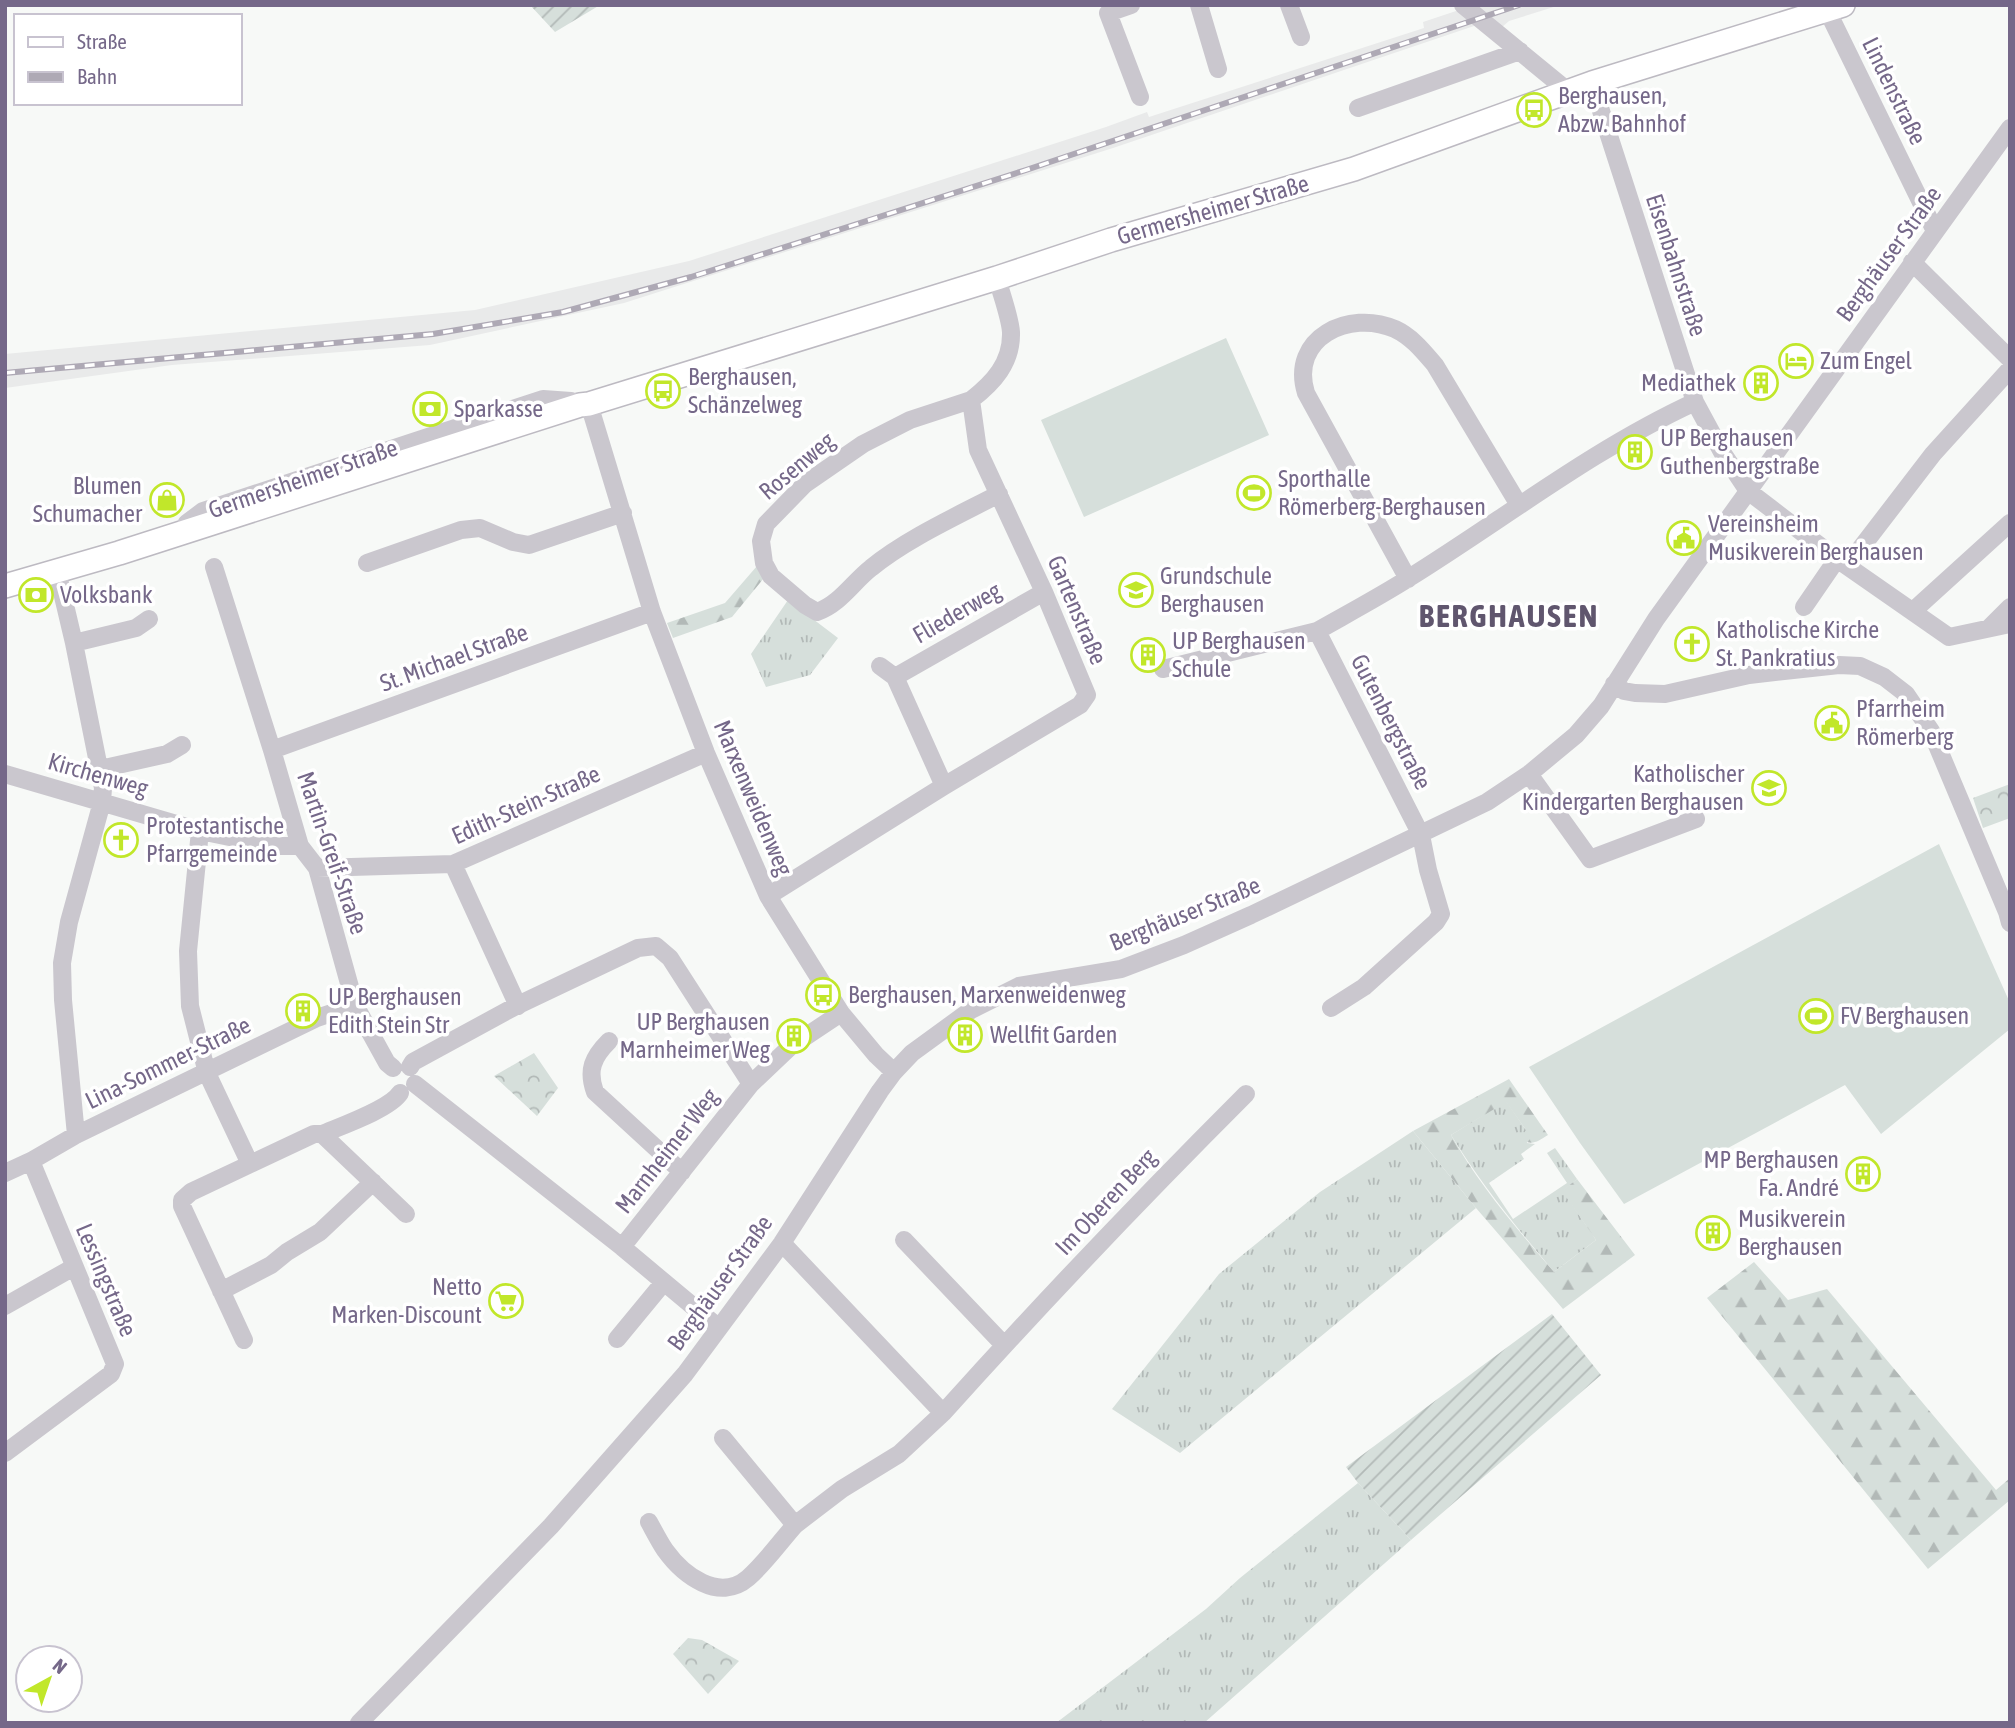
<svg xmlns="http://www.w3.org/2000/svg" width="2015" height="1728" viewBox="0 0 2015 1728" font-family="'Asap Condensed',sans-serif">
<style>
.built{fill:#e9eaea}
.grass{fill:url(#grass-tufts)}
.forest{fill:url(#forest-firs)}
.park{fill:url(#park-crowns)}
.garden{fill:url(#garden-furrows)}
.pitch{fill:#d6dfdb}
.lines{fill:none;stroke-linecap:round;stroke-linejoin:round}
.major-casing{stroke:#bdbac2;stroke-width:26}
.minor{stroke:#cac7ce;stroke-width:18}
.major{stroke:#fff;stroke-width:23}
.rail-casing{stroke:#aea9b5;stroke-width:6}
.rail{stroke:#fff;stroke-width:3.5;stroke-dasharray:10;stroke-linecap:butt}
.labels{text-anchor:middle;stroke-width:7;stroke-linejoin:round;paint-order:stroke}
.street-label{font-size:24px;fill:#756889;stroke:#fff}
.poi-label{font-size:24px;fill:#756889;stroke:#fff;text-anchor:start}
.district-label{font-size:32px;font-weight:bold;letter-spacing:2px;fill:#60566e;stroke:#fff}
</style>
<defs>
<pattern id="grass-tufts" width="24" height="20" patternUnits="userSpaceOnUse" patternTransform="scale(1.75)"><rect width="24" height="20" fill="#d6dfdb"/><path d="M3 7l-1-3M5 7V3M7 7l1-3M15 17l-1-3M17 17v-4M19 17l1-3" fill="none" stroke="#b2b9b7"/></pattern>
<pattern id="forest-firs" width="22" height="20" patternUnits="userSpaceOnUse" patternTransform="scale(1.75)"><rect width="22" height="20" fill="#d6dfdb"/><path d="M5 1l3.5 6h-7zM16 11l3.5 6h-7z" fill="#b2b9b7"/></pattern>
<pattern id="park-crowns" width="20" height="18" patternUnits="userSpaceOnUse" patternTransform="scale(1.75)"><rect width="20" height="18" fill="#d6dfdb"/><path d="M2 6a3 3 0 1 1 6 0M12 15a3 3 0 1 1 6 0" fill="none" stroke="#b2b9b7"/></pattern>
<pattern id="garden-furrows" width="10" height="10" patternUnits="userSpaceOnUse" patternTransform="scale(1.75)"><rect width="10" height="10" fill="#d6dfdb"/><path d="M-1 1l2-2M0 10L10 0M9 11l2-2" fill="none" stroke="#b2b9b7"/></pattern>
</defs>
<rect width="100%" height="100%" fill="#f7f9f7"/>
<path class="built" d="M1484,5H1560L1509,21L1501,28L1478,7Z
M1459,10L1477,25L1113,148L624,303L430,345L172,365L5,388V354L475,310L689,261L1106,127L1147,112L1149,117L1424,28L1423,22Z"/>
<path class="grass" d="M788,600L838,638L810,675L766,687L751,654Z
M1506,1101L1526,1130L1527,1143L1535,1144L1521,1154L1524,1159L1489,1183L1513,1219L1567,1183L1547,1153L1555,1148L1577,1179L1563,1191L1596,1240L1554,1272C1517,1228 1481,1184 1451,1135Z
M1413,1131L1476,1208L1180,1453L1112,1409L1219,1274L1320,1192Z
M1358,1483L1411,1540L1204,1723H1056L1206,1609L1240,1578Z"/>
<path class="forest" d="M757,566L764,578L732,617L673,638L667,623L725,603Z
M1509,1079L1548,1135C1537,1142 1532,1146 1520,1139L1526,1130L1506,1102L1451,1135C1479,1185 1517,1229 1554,1272L1596,1240L1562,1191L1577,1179L1635,1255L1563,1309L1476,1208L1413,1131Z
M1754,1262L1788,1300L1827,1289L1996,1490L2010,1478V1500L1928,1569L1707,1298Z"/>
<path class="park" d="M2010,784V818L1983,828L1973,798Z
M534,1053L558,1088L537,1116L494,1076Z
M688,1638L702,1640L739,1661L708,1694L673,1654Z"/>
<path class="garden" d="M530,5H600L555,32Z
M1552,1314L1601,1375L1411,1540L1358,1483L1346,1467Z"/>
<path class="pitch" d="M1226,338L1269,435L1084,517L1041,420Z
M1939,844L2010,1003V1029L1881,1134L1845,1085L1624,1204L1580,1143L1529,1067Z"/>
<g class="lines">
<g class="major-casing">
<path id="major" d="M5,586L119,553L580,405L589,404L997,278L1111,240L1354,169L1592,83L1843,5"/>
</g>
<path class="minor" d="M1131,5L1108,13L1140,97
M1199,5L1218,69
M1289,5L1301,37
M1463,5L1569,92
M1827,10L1935,231
M1592,83L1695,402L1722,452L1748,491L1837,559L1949,637L2010,624
M1358,108L1520,51
M1912,262L2010,359
M971,400L910,420L863,444L805,484L766,524L761,541L764,563L771,576L805,605L817,612C840,604 853,582 871,568C906,539 959,515 999,494
M589,404L652,612L706,753L768,896L841,1013L876,1055L894,1072
M189,531L187,523L203,511L543,399L571,401L580,405
M367,563L461,530L480,528L513,542L529,545L623,513
M1847,566L1933,454L2010,369
M214,567L272,750L300,846L317,868L355,1005L387,1063L393,1068
M57,571L74,643L103,788L102,802L69,922L62,963L63,1000L76,1135
M1408,579L1306,393C1289,338 1349,309 1395,329C1412,337 1423,351 1435,365L1519,505
M1804,607L1837,559
M1913,611L2010,523
M1989,628L2010,607
M74,643L136,628L149,619
M880,666L895,677
M1163,669L1317,631
M1614,684L1624,691L1635,693L1665,694L1749,675L1839,665L1860,666L1884,677L1906,694L1931,731L2007,912L2010,923
M272,750L652,612
M100,769L167,754L182,745
M5,774L200,831L274,846H300
M1529,774L1590,859L1696,819
M944,786L895,677L1044,592
M200,831L188,951L190,1006L207,1073L250,1164
M453,864L518,1006
M317,868L453,864L706,753
M768,896L944,786L1080,705L1087,695L1044,592L978,450L971,400C993,383 1012,363 1011,332C1010,317 1001,293 997,278
M1331,1008L1364,987L1436,922L1441,914L1428,870L1421,835L1317,631C1347,614 1379,597 1409,578C1504,519 1593,449 1695,402
M609,1041C593,1057 587,1070 595,1092L682,1172
M410,1067L413,1062L516,1006L638,948L656,946L670,958L751,1084L622,1247
M415,1084L622,1247L719,1328
M751,1084L790,1047L841,1013
M322,1134L406,1214
M5,1173L31,1161L76,1135L317,1018L355,1005
M904,1240L1004,1345
M782,1243L943,1413C1041,1304 1142,1198 1246,1094
M221,1291L271,1265L287,1252L320,1232L373,1182
M5,1306L74,1267
M617,1339L664,1282
M244,1340L182,1206V1200L191,1192L314,1134H322C341,1126 390,1109 400,1093
M5,1453L111,1374L115,1364L31,1161
M649,1522C654,1531 659,1541 665,1550C683,1575 719,1603 748,1578C765,1563 780,1542 795,1525L723,1438
M795,1525L842,1489L899,1454L943,1413
M359,1723L551,1526L685,1374L782,1243L880,1091L894,1072L912,1053L971,1010L1019,986L1121,969L1184,945L1251,915L1487,802L1529,774L1576,735L1601,706L1656,619L2010,128"/>
<use href="#major" class="major"/>
<g class="rail-casing">
<path id="rail" d="M5,373L433,334L563,312L691,277L1026,170L1519,5"/>
</g>
<use href="#rail" class="rail"/>
</g>
<defs>
<g id="bus-ring" transform="scale(1.75)"><circle r="9.5" fill="#fff" stroke="#c1e72a" stroke-width="1.5"/><path d="M-5-6H5V4H4V6H2V4H-2V6H-4V4H-5ZM-3.5-4V0h7V-4ZM-3.5 1.2v1.5H-2V1.2ZM2 1.2v1.5H3.5V1.2Z" fill="#c1e72a"/></g>
<g id="hotel-ring" transform="scale(1.75)"><circle r="9.5" fill="#fff" stroke="#c1e72a" stroke-width="1.5"/><path d="M-6-4.5h1.5V1H6V5H4.5V3h-9V5H-6ZM-4 0a1.8 1.8 0 1 1 3.6 0ZM.5 0V-2.5h3Q6-2.5 6 0Z" fill="#c1e72a"/></g>
<g id="building-ring" transform="scale(1.75)"><circle r="9.5" fill="#fff" stroke="#c1e72a" stroke-width="1.5"/><path d="M-4-6H4V6H1V3H-1V6H-4ZM-2.5-4.3h1.7v1.8h-1.7ZM.8-4.3h1.7v1.8H.8ZM-2.5-1h1.7V.8h-1.7ZM.8-1h1.7V.8H.8Z" fill="#c1e72a"/></g>
<g id="bank-ring" transform="scale(1.75)"><circle r="9.5" fill="#fff" stroke="#c1e72a" stroke-width="1.5"/><path d="M-6-4H6V4H-6ZM0-2.3a2.3 2.3 0 1 0 0 4.6a2.3 2.3 0 1 0 0-4.6Z" fill="#c1e72a"/></g>
<g id="stadium-ring" transform="scale(1.75)"><circle r="9.5" fill="#fff" stroke="#c1e72a" stroke-width="1.5"/><path d="M0-5a6.5 5 0 1 0 0 10a6.5 5 0 1 0 0-10ZM-3.5-1.8h7v3.6h-7Z" fill="#c1e72a"/></g>
<g id="shop-ring" transform="scale(1.75)"><circle r="9.5" fill="#fff" stroke="#c1e72a" stroke-width="1.5"/><path d="M-5-2.5h2.3a2.7 3.5 0 0 1 5.4 0H5L5.5 6h-11ZM-1.5-2.5h3a1.5 2.3 0 0 0-3 0Z" fill="#c1e72a"/></g>
<g id="civic-ring" transform="scale(1.75)"><circle r="9.5" fill="#fff" stroke="#c1e72a" stroke-width="1.5"/><path d="M-.6-6.5H3V-4.5H.6V-3L4-1V1h2V6H-6V1h2V-1L-.6-3ZM-1.2 2.5V6h2.4V2.5Z" fill="#c1e72a"/></g>
<g id="school-ring" transform="scale(1.75)"><circle r="9.5" fill="#fff" stroke="#c1e72a" stroke-width="1.5"/><path d="M0-5L7-2L0 1L-7-2ZM-4 1L0 2.5L4 1V4Q0 6-4 4Z" fill="#c1e72a"/></g>
<g id="church-ring" transform="scale(1.75)"><circle r="9.5" fill="#fff" stroke="#c1e72a" stroke-width="1.5"/><path d="M-1.2-6h2.4v3.5h3.3v2.4h-3.3V6h-2.4V-.1h-3.3v-2.4h3.3Z" fill="#c1e72a"/></g>
<g id="supermarket-ring" transform="scale(1.75)"><circle r="9.5" fill="#fff" stroke="#c1e72a" stroke-width="1.5"/><path d="M-6-5.5h2.5l.6 2H6L4.5 2H-2.5L-4.4-4H-6ZM-1.5 3.2a1.3 1.3 0 1 0 .1 0ZM3 3.2a1.3 1.3 0 1 0 .1 0Z" fill="#c1e72a"/></g>
</defs>
<g fill-rule="evenodd">
<use href="#bus-ring" x="1534" y="110"/>
<use href="#hotel-ring" x="1796" y="361"/>
<use href="#building-ring" x="1761" y="383"/>
<use href="#bus-ring" x="663" y="391"/>
<use href="#bank-ring" x="430" y="409"/>
<use href="#building-ring" x="1635" y="452"/>
<use href="#stadium-ring" x="1254" y="493"/>
<use href="#shop-ring" x="167" y="500"/>
<use href="#civic-ring" x="1684" y="538"/>
<use href="#school-ring" x="1136" y="590"/>
<use href="#bank-ring" x="36" y="595"/>
<use href="#church-ring" x="1692" y="644"/>
<use href="#building-ring" x="1148" y="655"/>
<use href="#civic-ring" x="1832" y="723"/>
<use href="#school-ring" x="1769" y="788"/>
<use href="#church-ring" x="121" y="840"/>
<use href="#bus-ring" x="823" y="995"/>
<use href="#building-ring" x="303" y="1011"/>
<use href="#stadium-ring" x="1816" y="1016"/>
<use href="#building-ring" x="965" y="1035"/>
<use href="#building-ring" x="794" y="1036"/>
<use href="#building-ring" x="1863" y="1174"/>
<use href="#building-ring" x="1713" y="1233"/>
<use href="#supermarket-ring" x="506" y="1301"/>
</g>
<g class="labels">
<g class="street-label">
<text transform="translate(1894 91) rotate(64)" y="8">Lindenstraße</text>
<text transform="translate(1213 210) rotate(-16)" y="8">Germersheimer Straße</text>
<text transform="translate(1889 254) rotate(-54)" y="8">Berghäuser Straße</text>
<text transform="translate(1676 265) rotate(72)" y="8">Eisenbahnstraße</text>
<text transform="translate(797 466) rotate(-40)" y="8">Rosenweg</text>
<text transform="translate(303 479) rotate(-19)" y="8">Germersheimer Straße</text>
<text transform="translate(1077 610) rotate(67)" y="8">Gartenstraße</text>
<text transform="translate(957 613) rotate(-30)" y="8">Fliederweg</text>
<text transform="translate(454 658) rotate(-20)" y="8">St. Michael Straße</text>
<text transform="translate(1391 722) rotate(63)" y="8">Gutenbergstraße</text>
<text transform="translate(98 775) rotate(16)" y="8">Kirchenweg</text>
<text transform="translate(753 798) rotate(67)" y="8">Marxenweidenweg</text>
<text transform="translate(526 805) rotate(-24)" y="8">Edith-Stein-Straße</text>
<text transform="translate(332 853) rotate(71)" y="8">Martin-Greif-Straße</text>
<text transform="translate(1185 914) rotate(-22)" y="8">Berghäuser Straße</text>
<text transform="translate(168 1063) rotate(-26)" y="8">Lina-Sommer-Straße</text>
<text transform="translate(667 1151) rotate(-52)" y="8">Marnheimer Weg</text>
<text transform="translate(1106 1202) rotate(-47)" y="8">Im Oberen Berg</text>
<text transform="translate(106 1280) rotate(67)" y="8">Lessingstraße</text>
<text transform="translate(720 1283) rotate(-54)" y="8">Berghäuser Straße</text>
</g>
<g class="poi-label">
<text x="1558" y="104">Berghausen,<tspan x="1558" dy="28">Abzw. Bahnhof</tspan></text>
<text x="1820" y="369">Zum Engel</text>
<text x="688" y="385">Berghausen,<tspan x="688" dy="28">Schänzelweg</tspan></text>
<text x="1736" y="391" text-anchor="end">Mediathek</text>
<text x="454" y="417">Sparkasse</text>
<text x="1660" y="446">UP Berghausen<tspan x="1660" dy="28">Guthenbergstraße</tspan></text>
<text x="1278" y="487">Sporthalle<tspan x="1278" dy="28">Römerberg-Berghausen</tspan></text>
<text x="142" y="494" text-anchor="end">Blumen<tspan x="142" dy="28">Schumacher</tspan></text>
<text x="1708" y="532">Vereinsheim<tspan x="1708" dy="28">Musikverein Berghausen</tspan></text>
<text x="1160" y="584">Grundschule<tspan x="1160" dy="28">Berghausen</tspan></text>
<text x="60" y="603">Volksbank</text>
<text x="1716" y="638">Katholische Kirche<tspan x="1716" dy="28">St. Pankratius</tspan></text>
<text x="1172" y="649">UP Berghausen<tspan x="1172" dy="28">Schule</tspan></text>
<text x="1856" y="717">Pfarrheim<tspan x="1856" dy="28">Römerberg</tspan></text>
<text x="1744" y="782" text-anchor="end">Katholischer<tspan x="1744" dy="28">Kindergarten Berghausen</tspan></text>
<text x="146" y="834">Protestantische<tspan x="146" dy="28">Pfarrgemeinde</tspan></text>
<text x="848" y="1003">Berghausen, Marxenweidenweg</text>
<text x="328" y="1005">UP Berghausen<tspan x="328" dy="28">Edith Stein Str</tspan></text>
<text x="1840" y="1024">FV Berghausen</text>
<text x="770" y="1030" text-anchor="end">UP Berghausen<tspan x="770" dy="28">Marnheimer Weg</tspan></text>
<text x="990" y="1043">Wellfit Garden</text>
<text x="1839" y="1168" text-anchor="end">MP Berghausen<tspan x="1839" dy="28">Fa. André</tspan></text>
<text x="1738" y="1227">Musikverein<tspan x="1738" dy="28">Berghausen</tspan></text>
<text x="482" y="1295" text-anchor="end">Netto<tspan x="482" dy="28">Marken-Discount</tspan></text>
</g>
<g class="district-label">
<text x="1509" y="627">BERGHAUSEN</text>
</g>
</g>
<rect width="2015" height="1728" fill="none" stroke="#756889" stroke-width="14"/>
<rect x="14" y="14" width="228" height="91" fill="#ffffff" stroke="#c8c3d0" stroke-width="2"/>
<rect x="28" y="37" width="35" height="10" fill="#ffffff" stroke="#c8c3d0" stroke-width="2"/>
<text x="77" y="49" font-size="21" fill="#756889">Straße</text>
<rect x="28" y="72" width="35" height="10" fill="#aea9b5" stroke="#c8c3d0" stroke-width="2"/>
<text x="77" y="84" font-size="21" fill="#756889">Bahn</text>
<g transform="translate(49 1679) rotate(40)"><circle r="33" fill="#ffffff" stroke="#c8c3d0" stroke-width="2"/>
<path d="M0-5L12 26L0 18L-12 26Z" fill="#c1e72a"/>
<text y="-10" font-size="19" font-weight="bold" text-anchor="middle" fill="#756889">N</text>
</g>
</svg>
